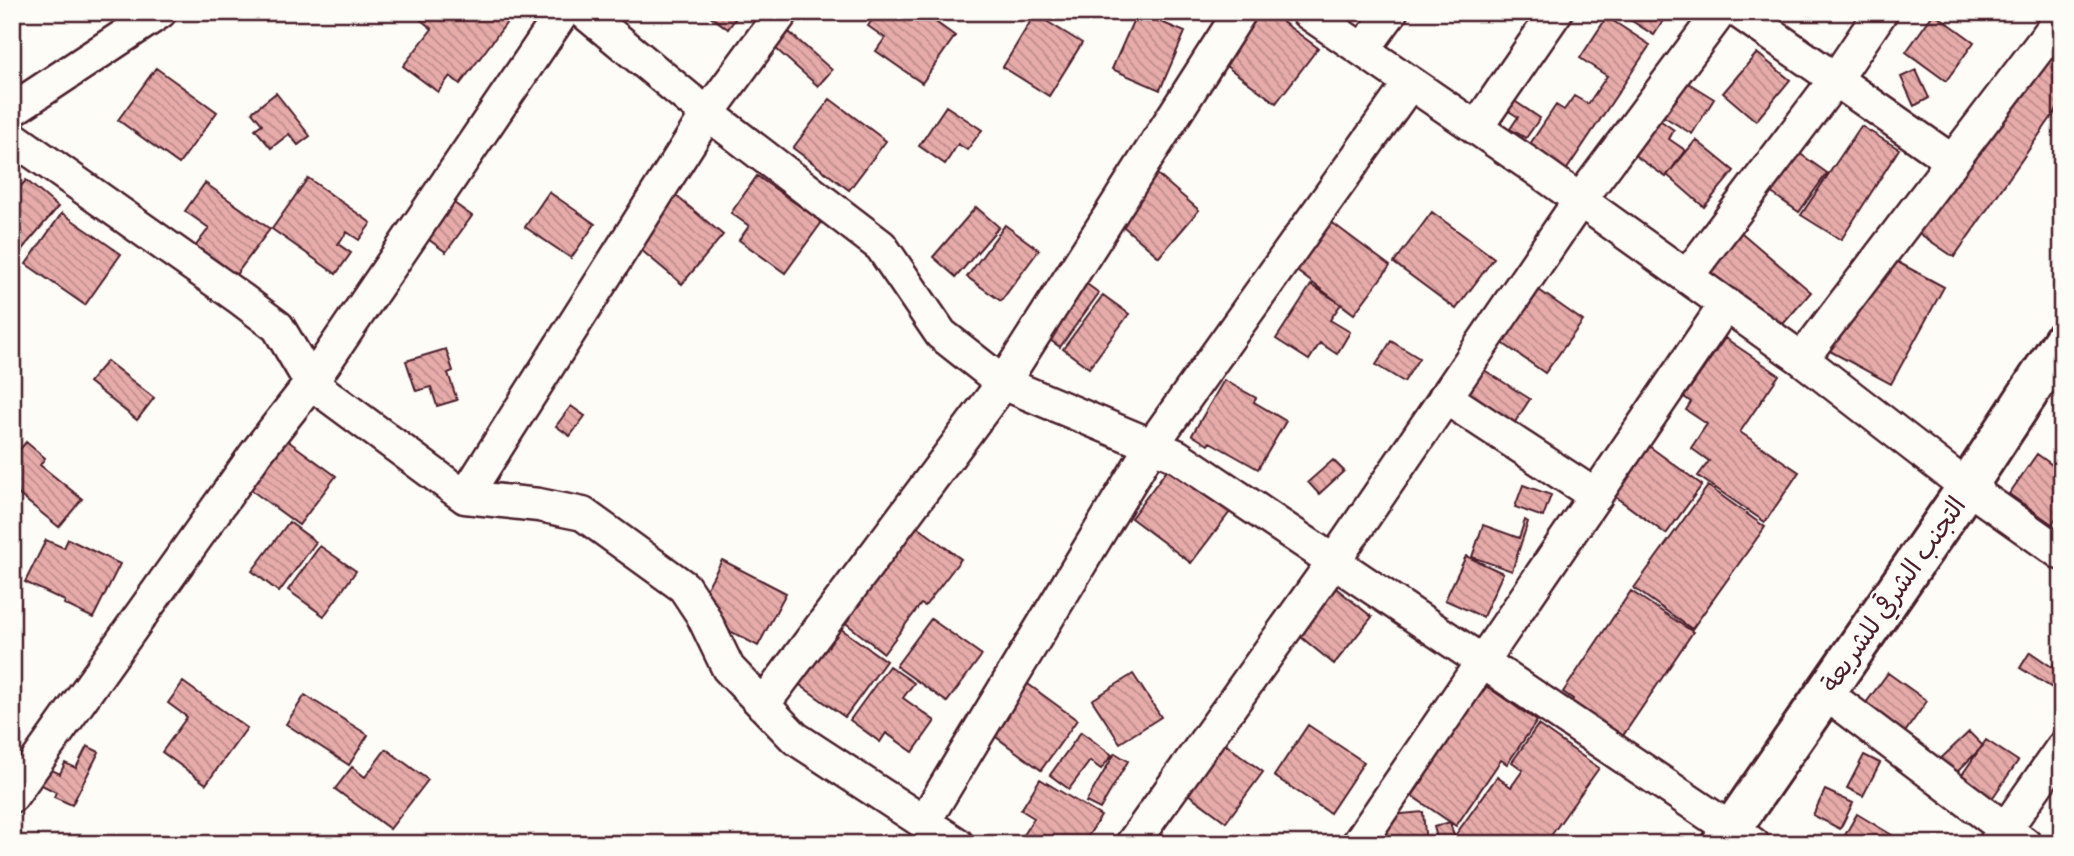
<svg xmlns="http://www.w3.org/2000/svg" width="2074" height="856" viewBox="0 0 2074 856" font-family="Itim,'Playpen Sans Arabic',sans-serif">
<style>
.building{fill:url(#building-back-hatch);stroke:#4a1f2b;stroke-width:2}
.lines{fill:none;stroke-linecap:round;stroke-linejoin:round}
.minor-casing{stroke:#4a1f2b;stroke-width:37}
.primary-casing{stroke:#4a1f2b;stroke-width:44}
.minor{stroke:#fdfcf7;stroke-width:32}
.primary{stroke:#fdfcf7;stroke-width:38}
.labels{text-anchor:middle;stroke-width:5;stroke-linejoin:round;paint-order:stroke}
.street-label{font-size:26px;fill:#4a1f2b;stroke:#fdfcf7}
</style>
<defs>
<pattern id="building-back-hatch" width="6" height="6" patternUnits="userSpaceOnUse" patternTransform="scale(1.75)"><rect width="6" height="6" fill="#e7acaa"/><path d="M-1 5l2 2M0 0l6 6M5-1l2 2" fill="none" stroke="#bd8b8b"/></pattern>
</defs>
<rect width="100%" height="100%" fill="#fdfcf7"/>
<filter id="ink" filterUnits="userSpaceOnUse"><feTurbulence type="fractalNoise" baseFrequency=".0143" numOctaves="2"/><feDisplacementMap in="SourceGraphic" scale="14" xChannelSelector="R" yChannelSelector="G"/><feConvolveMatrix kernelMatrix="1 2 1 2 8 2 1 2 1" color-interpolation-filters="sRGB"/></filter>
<g filter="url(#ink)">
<path class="building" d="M427,12H504L511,17L460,84L450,76L438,92L403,66L432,29L421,20Z
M705,12H740L728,29Z
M877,12H922L955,36L922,83L876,51L885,38L868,26Z
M1137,12L1185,32L1160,90L1112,69Z
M1248,12H1269L1318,48L1276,103L1214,57Z
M1618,12H1669L1654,35Z
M1934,13L1974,42L1946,81L1906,52Z
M1035,14L1082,43L1049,96L1003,67Z
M1607,17L1650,45L1565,172L1528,147L1556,105L1564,110L1574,96L1588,104L1607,76L1580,58Z
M789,32L832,70L818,86L775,48Z
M2039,34L2062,50V102L1954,257L1907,225Z
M1757,53L1790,80L1756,121L1723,93Z
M156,68L217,112L179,164L118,120Z
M1916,70L1929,98L1914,106L1901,77Z
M1685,81L1714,99L1692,134L1663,116Z
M276,93L310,136L298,145L289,134L271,148L255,129L262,124L252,112Z
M1510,98L1540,118L1526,138L1510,129L1518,117L1504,108Z
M830,99L886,141L849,190L793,148Z
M946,106L982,130L967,150L958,144L945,164L919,146Z
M1651,114L1674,130L1669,139L1685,150L1666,177L1627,150Z
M1861,126L1899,149L1841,240L1801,215Z
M1696,140L1734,171L1704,207L1667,175Z
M1785,143L1827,173L1799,212L1757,183Z
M1143,162L1199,210L1159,257L1103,209Z
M757,176L822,222L785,273L739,240L749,226L731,213Z
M308,178L371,223L359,240L347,232L338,244L351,253L336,274L272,229Z
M26,180L58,207L18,254L12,249V197Z
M205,183L270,229L229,284L189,255L209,228L185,211Z
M429,185L472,216L446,252L403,221Z
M663,185L723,235L682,284L622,234Z
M549,192L595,224L571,258L525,227Z
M976,207L999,227L956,277L933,257Z
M1432,212L1494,258L1456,309L1394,263Z
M62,213L121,254L85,305L26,264Z
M1326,218L1390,266L1354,314L1290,266Z
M1729,222L1811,292L1776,332L1695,262Z
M1005,225L1039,250L1001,301L967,277Z
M1881,253L1944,287L1891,384L1828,350Z
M1069,271L1099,293L1060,347L1029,325Z
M1522,278L1583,321L1545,373L1484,330Z
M1311,285L1341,304L1330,320L1350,332L1337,354L1320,343L1309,360L1276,339Z
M1103,295L1129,314L1089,368L1063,349Z
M1725,338L1779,375L1740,432L1799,472L1765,522L1698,476L1709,461L1691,448L1707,424L1686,410L1691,402L1684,397Z
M1391,341L1419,358L1404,382L1376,365Z
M446,349L453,371L448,373L457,400L437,406L431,387L416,391L406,361Z
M1462,356L1530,399L1513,425L1445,382Z
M107,361L154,398L137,420L89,382Z
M1224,380L1256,398L1254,402L1286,421L1258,469L1210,442L1208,445L1192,435Z
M571,406L585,416L570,436L556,426Z
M277,433L336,476L299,525L240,482Z
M1642,441L1702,485L1666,534L1606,490Z
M26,442L45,458L40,465L82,499L59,527L12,489V459Z
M2037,454L2062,472V510L2052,524L2009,494Z
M1333,460L1344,471L1319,494L1308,482Z
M1172,463L1233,508L1191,563L1131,518Z
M1523,485L1551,495L1543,517L1515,507Z
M1708,486L1765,527L1692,629L1634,588Z
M1525,520L1528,522L1512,571L1472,557L1483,525L1519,538Z
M289,522L316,542L279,592L252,571Z
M911,522L961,559L925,606L921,604L884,653L829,610Z
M68,539L120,564L93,618L64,604L65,601L25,582L46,540L64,548Z
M320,546L356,571L324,616L288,590Z
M1466,556L1503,573L1483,617L1445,600Z
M722,560L786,593L758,646L694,612Z
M1317,573L1372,617L1334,664L1279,619Z
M1631,591L1693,632L1620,740L1568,706L1573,699L1563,692Z
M820,614L886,661L845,717L779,670Z
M931,619L982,655L947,702L896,666Z
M2062,651V694L2020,668L2030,652L2052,667Z
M889,666L914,683L903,698L935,721L913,752L886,733L880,742L850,720Z
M1888,673L1927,701L1903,735L1863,707Z
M1133,674L1161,717L1120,743L1092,700Z
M1017,676L1077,720L1041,770L981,726Z
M1476,679L1537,721L1507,764L1501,760L1456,826L1412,796L1424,779L1412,771Z
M183,682L247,728L206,784L162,752L187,717L168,703Z
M305,695L368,735L349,765L286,724Z
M1308,725L1364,762L1330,813L1274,776Z
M1538,725L1599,768L1545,844H1449L1497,777L1511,787L1523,770L1512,762Z
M1205,729L1263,772L1226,822L1168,779Z
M1081,732L1112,755L1101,769L1090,761L1069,789L1050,775Z
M1969,732L1983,746L1951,778L1936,763Z
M1986,740L2018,761L1989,803L1957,782Z
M87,746L99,752L72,805L54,797L56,792L34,781L42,765L60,774L65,763L76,768Z
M386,749L428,780L390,829L335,789L352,767L365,777Z
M1115,753L1128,761L1100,809L1086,802Z
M1864,755L1880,763L1863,796L1847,788Z
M1040,779L1101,816L1083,844H1030L1021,838L1034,818L1021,810Z
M1825,790L1853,803L1840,829L1813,815Z
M1423,812L1426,844H1382L1380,816Z
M1857,814L1892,835L1887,844H1840Z
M1450,822L1455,840L1439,844L1434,827Z"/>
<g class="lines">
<g class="minor-casing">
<path id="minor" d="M584,12L689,99L881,246L941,334L1003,383L1177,456L1753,844
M1307,12L1535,168L1802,359L1967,487L2062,554
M1739,12L1952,161
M1363,50L1391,12
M12,110L160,12
M1476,128L1556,12
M12,137L241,299L278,327L311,383L465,497L539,505L583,514L684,587L702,614L728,668L795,738L957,844
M1687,276L1835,80L1881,12
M1802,359L2062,17
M1445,397L1596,496
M465,497L708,113L782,12
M1825,693L2025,844
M763,705L1003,383L1240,12
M12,796L257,452L311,383L563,12
M924,822L1152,445L1410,83
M1132,844L1334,561L1580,200L1720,12
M1358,844L1726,304
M1995,844L2062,748"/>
</g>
<g class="primary-casing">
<path id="primary" d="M1721,844L1967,487L2062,342"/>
</g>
<use href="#minor" class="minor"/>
<use href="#primary" class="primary"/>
</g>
</g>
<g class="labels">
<g class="street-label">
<text transform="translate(1893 594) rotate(-55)" y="9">التجنب الشرقي للشريعة</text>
</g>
</g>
<rect width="2074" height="856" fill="none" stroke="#fdfcf7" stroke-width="42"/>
<rect x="21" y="21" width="2032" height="814" fill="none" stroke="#4a1f2b" stroke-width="2.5" filter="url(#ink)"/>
</svg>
